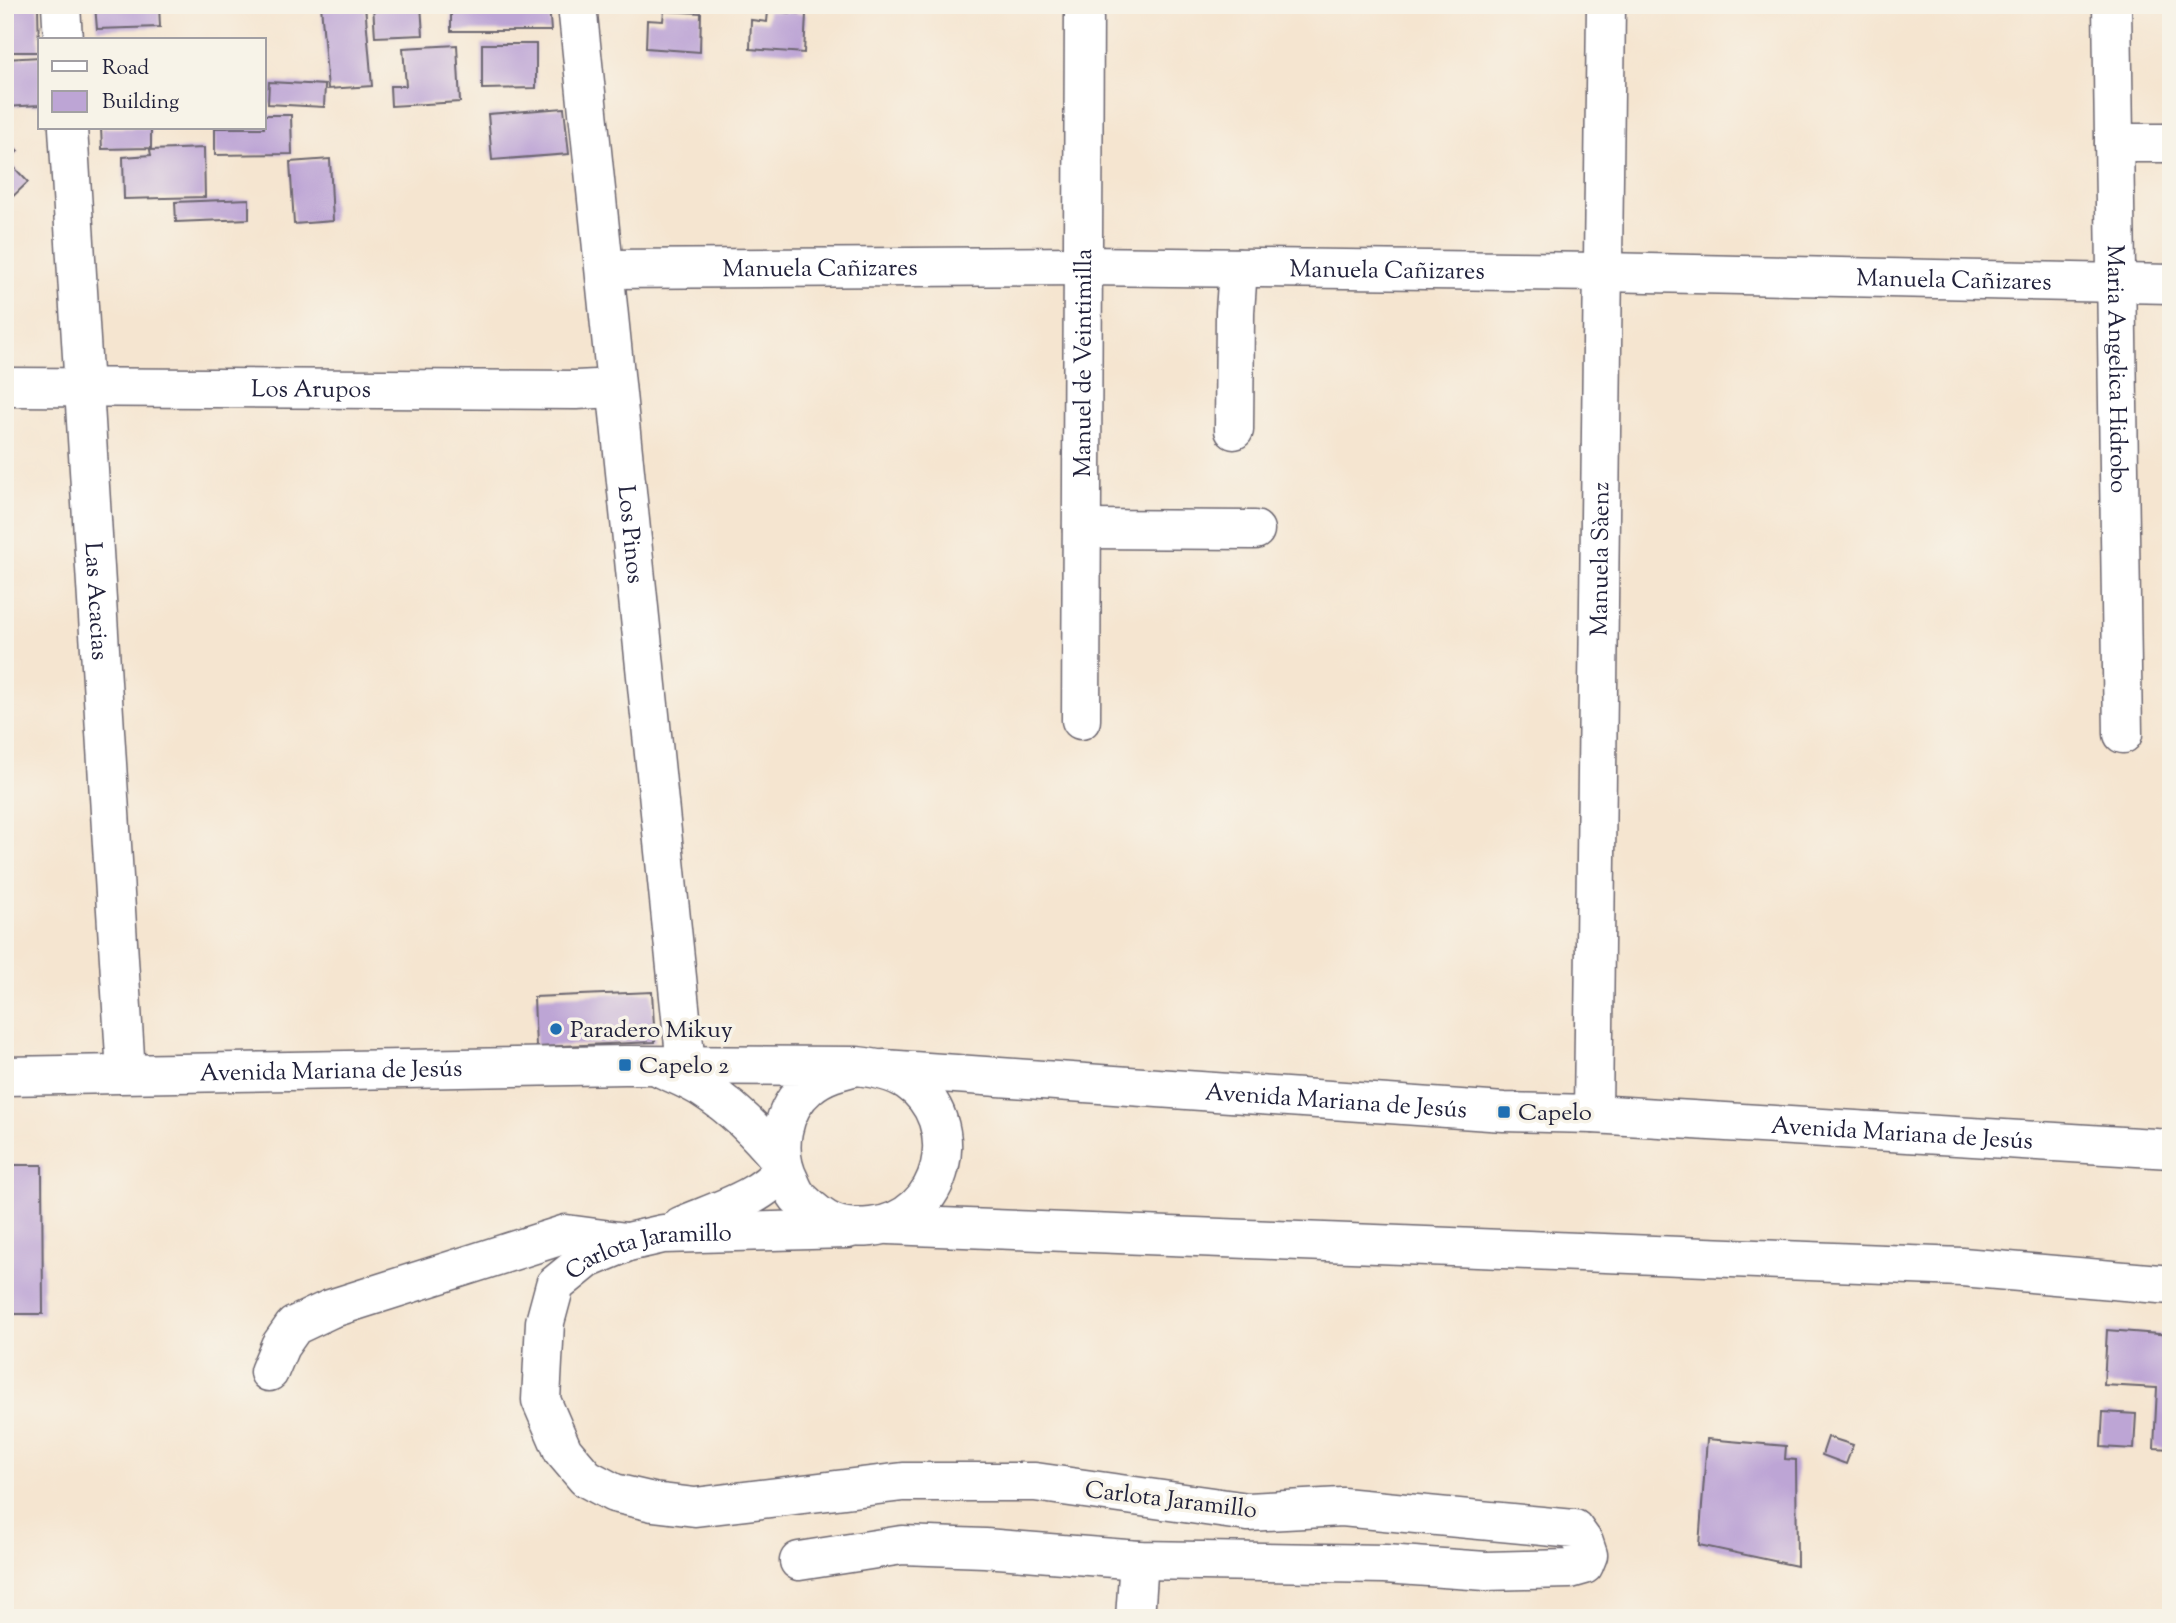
<svg xmlns="http://www.w3.org/2000/svg" width="2176" height="1623" viewBox="0 0 2176 1623" font-family="'Sorts Mill Goudy',serif">
<style>
.building{fill:#bda5d5}
.lines{fill:none;stroke-linecap:round;stroke-linejoin:round}
.minor-casing{stroke:#6c666f;stroke-width:41}
.minor{stroke:#fff;stroke-width:38}
.poi-dot{fill:#1f6fb2;stroke:#f7f3e8;stroke-width:2.5}
.labels{text-anchor:middle;stroke-width:7;stroke-linejoin:round;paint-order:stroke}
.street-label{font-size:24px;fill:#22223b;stroke:#f7f3e8}
.poi-label{font-size:24px;fill:#22223b;stroke:#f7f3e8;text-anchor:start}
</style>
<rect width="100%" height="100%" fill="#f7f3e8"/>
<filter id="ink" filterUnits="userSpaceOnUse"><feTurbulence type="fractalNoise" baseFrequency=".0143" numOctaves="2"/><feDisplacementMap in="SourceGraphic" scale="14" xChannelSelector="R" yChannelSelector="G"/><feConvolveMatrix kernelMatrix="1 2 1 2 8 2 1 2 1" color-interpolation-filters="sRGB"/></filter>
<filter id="wash" filterUnits="userSpaceOnUse"><feTurbulence type="fractalNoise" baseFrequency=".00686" numOctaves="4" result="noise"/><feDisplacementMap in="SourceGraphic" scale="28" xChannelSelector="R" yChannelSelector="G"/><feGaussianBlur stdDeviation="1.57" result="paint"/><feColorMatrix in="noise" values="0 0 0 0 0 0 0 0 0 0 0 0 0 0 0 0 0 1.4 0 .05"/><feComposite in="paint" operator="in"/></filter>
<g filter="url(#wash)">
<rect width="100%" height="100%" fill="#f5e5d0"/>
<g id="blocks">
<path class="building" d="M5,5H38L39,52H5Z
M95,5H159L160,27L97,29Z
M321,5H365L372,86L328,89Z
M373,5H421L423,35L375,37Z
M451,5H549L551,31H451Z
M664,11L701,13L700,52L646,48L647,20L663,21Z
M768,11L806,14L804,53L750,49L751,20L767,22Z
M482,44H536V88L482,89Z
M457,45L460,102L391,106L390,86H406L403,48Z
M40,57V105L5,107V59Z
M269,82L325,85L324,107L268,104Z
M564,108L569,154L492,160L488,114Z
M264,115H291L292,154L215,155V128H264Z
M101,128H151V148L102,149Z
M5,137L18,151L8,161L28,182L5,204Z
M204,148L205,197L124,199L123,157L151,155L150,150Z
M330,159L333,221L294,224L290,162Z
M249,199V219L176,222L175,202Z
M652,992L655,1042L536,1047L534,997Z
M5,1165H42L43,1314H5Z
M2107,1330L2171,1335V1449L2154,1448L2157,1388L2104,1385Z
M2103,1412L2136,1414L2134,1449L2101,1447Z
M1828,1437L1853,1445L1846,1464L1822,1455Z
M1707,1439L1786,1446L1785,1459L1796,1460L1797,1566L1699,1545Z"/>
</g>
</g>
<g filter="url(#ink)">
<use href="#blocks" fill-opacity="0" stroke="#6c666f" stroke-width="2"/>
<g class="lines">
<g class="minor-casing">
<g id="minor">
<path d="M61,5L63,40"/>
<path id="s1" d="M577,5L686,1065"/>
<path id="s2" d="M2112,5L2123,734"/>
<path id="s3" d="M68,128L126,1073"/>
<path d="M2114,143H2171"/>
<path id="s4" d="M605,269L1083,266L1602,272L2171,284"/>
<path id="s5" d="M5,387L576,390L616,388"/>
<path d="M1234,430L1235,312L1238,268"/>
<path d="M1082,529L1255,530"/>
<path id="s6" d="M1081,720L1084,5"/>
<path d="M661,1068C676,1075 692,1081 705,1090C735,1109 759,1134 781,1161"/>
<path id="s7" d="M884,1069L1504,1112L1593,1114L2171,1149"/>
<path id="s8" d="M5,1076L625,1065L857,1066C875,1068 893,1071 908,1081C967,1121 946,1220 871,1227C838,1230 825,1223 801,1200C795,1195 793,1189 790,1182C774,1151 781,1109 809,1086C823,1074 840,1070 857,1066"/>
<path id="s9" d="M1593,1114L1606,5"/>
<path d="M889,1225L1962,1267L2171,1285"/>
<path d="M681,1226C713,1212 763,1198 783,1169"/>
<path d="M269,1372L280,1346L294,1326L330,1309L566,1234L626,1242"/>
<path id="s10" d="M799,1561L902,1545L985,1548L1139,1560L1385,1564L1486,1571L1570,1569L1584,1565L1588,1555L1584,1543L1574,1529L1342,1507L1248,1512L1035,1482H903L695,1507L653,1502L614,1493L586,1478L563,1451L541,1400L545,1322L555,1285L587,1259L628,1242L663,1234L848,1229"/>
<path d="M1135,1618L1139,1560"/>
</g>
</g>
<use href="#minor" class="minor"/>
</g>
</g>
<g class="poi-dot">
<circle cx="556" cy="1029" r="7"/>
<rect x="618" y="1058" width="14" height="14" rx="3.5"/>
<rect x="1497" y="1105" width="14" height="14" rx="3.5"/>
</g>
<g class="labels">
<g class="street-label">
<text dy="8" stroke="none"><textPath href="#s4" startOffset="215">Manuela Cañizares</textPath></text>
<text dy="8" stroke="none"><textPath href="#s4" startOffset="782">Manuela Cañizares</textPath></text>
<text dy="8" stroke="none"><textPath href="#s4" startOffset="1349">Manuela Cañizares</textPath></text>
<text dy="8" stroke="none"><textPath href="#s6" startOffset="357">Manuel de Veintimilla</textPath></text>
<text dy="8" stroke="none"><textPath href="#s2" startOffset="364">Maria Angelica Hidrobo</textPath></text>
<text dy="8" stroke="none"><textPath href="#s5" startOffset="306">Los Arupos</textPath></text>
<text dy="8" stroke="none"><textPath href="#s1" startOffset="532">Los Pinos</textPath></text>
<text dy="8" stroke="none"><textPath href="#s9" startOffset="555">Manuela Sàenz</textPath></text>
<text dy="8" stroke="none"><textPath href="#s3" startOffset="474">Las Acacias</textPath></text>
<text dy="8" stroke="none"><textPath href="#s8" startOffset="326">Avenida Mariana de Jesús</textPath></text>
<text dy="8" stroke="none"><textPath href="#s7" startOffset="453">Avenida Mariana de Jesús</textPath></text>
<text dy="8" stroke="none"><textPath href="#s7" startOffset="1020">Avenida Mariana de Jesús</textPath></text>
<text dy="8" stroke="none"><textPath href="#s10" startOffset="2137">Carlota Jaramillo</textPath></text>
<text transform="translate(1171 1499) rotate(7)" y="8">Carlota Jaramillo</text>
</g>
<g class="poi-label">
<text x="570" y="1037">Paradero Mikuy</text>
<text x="639" y="1073">Capelo 2</text>
<text x="1518" y="1120">Capelo</text>
</g>
</g>
<rect width="2176" height="1623" fill="none" stroke="#f7f3e8" stroke-width="28"/>
<rect x="38" y="38" width="228" height="91" fill="#f7f3e8" stroke="#a29fa3" stroke-width="2"/>
<rect x="52" y="61" width="35" height="10" fill="#ffffff" stroke="#a29fa3" stroke-width="2"/>
<text x="102" y="74" font-size="21" fill="#22223b">Road</text>
<rect x="52" y="91" width="35" height="21" fill="#bda5d5" stroke="#a29fa3" stroke-width="2"/>
<text x="102" y="108" font-size="21" fill="#22223b">Building</text>
</svg>
